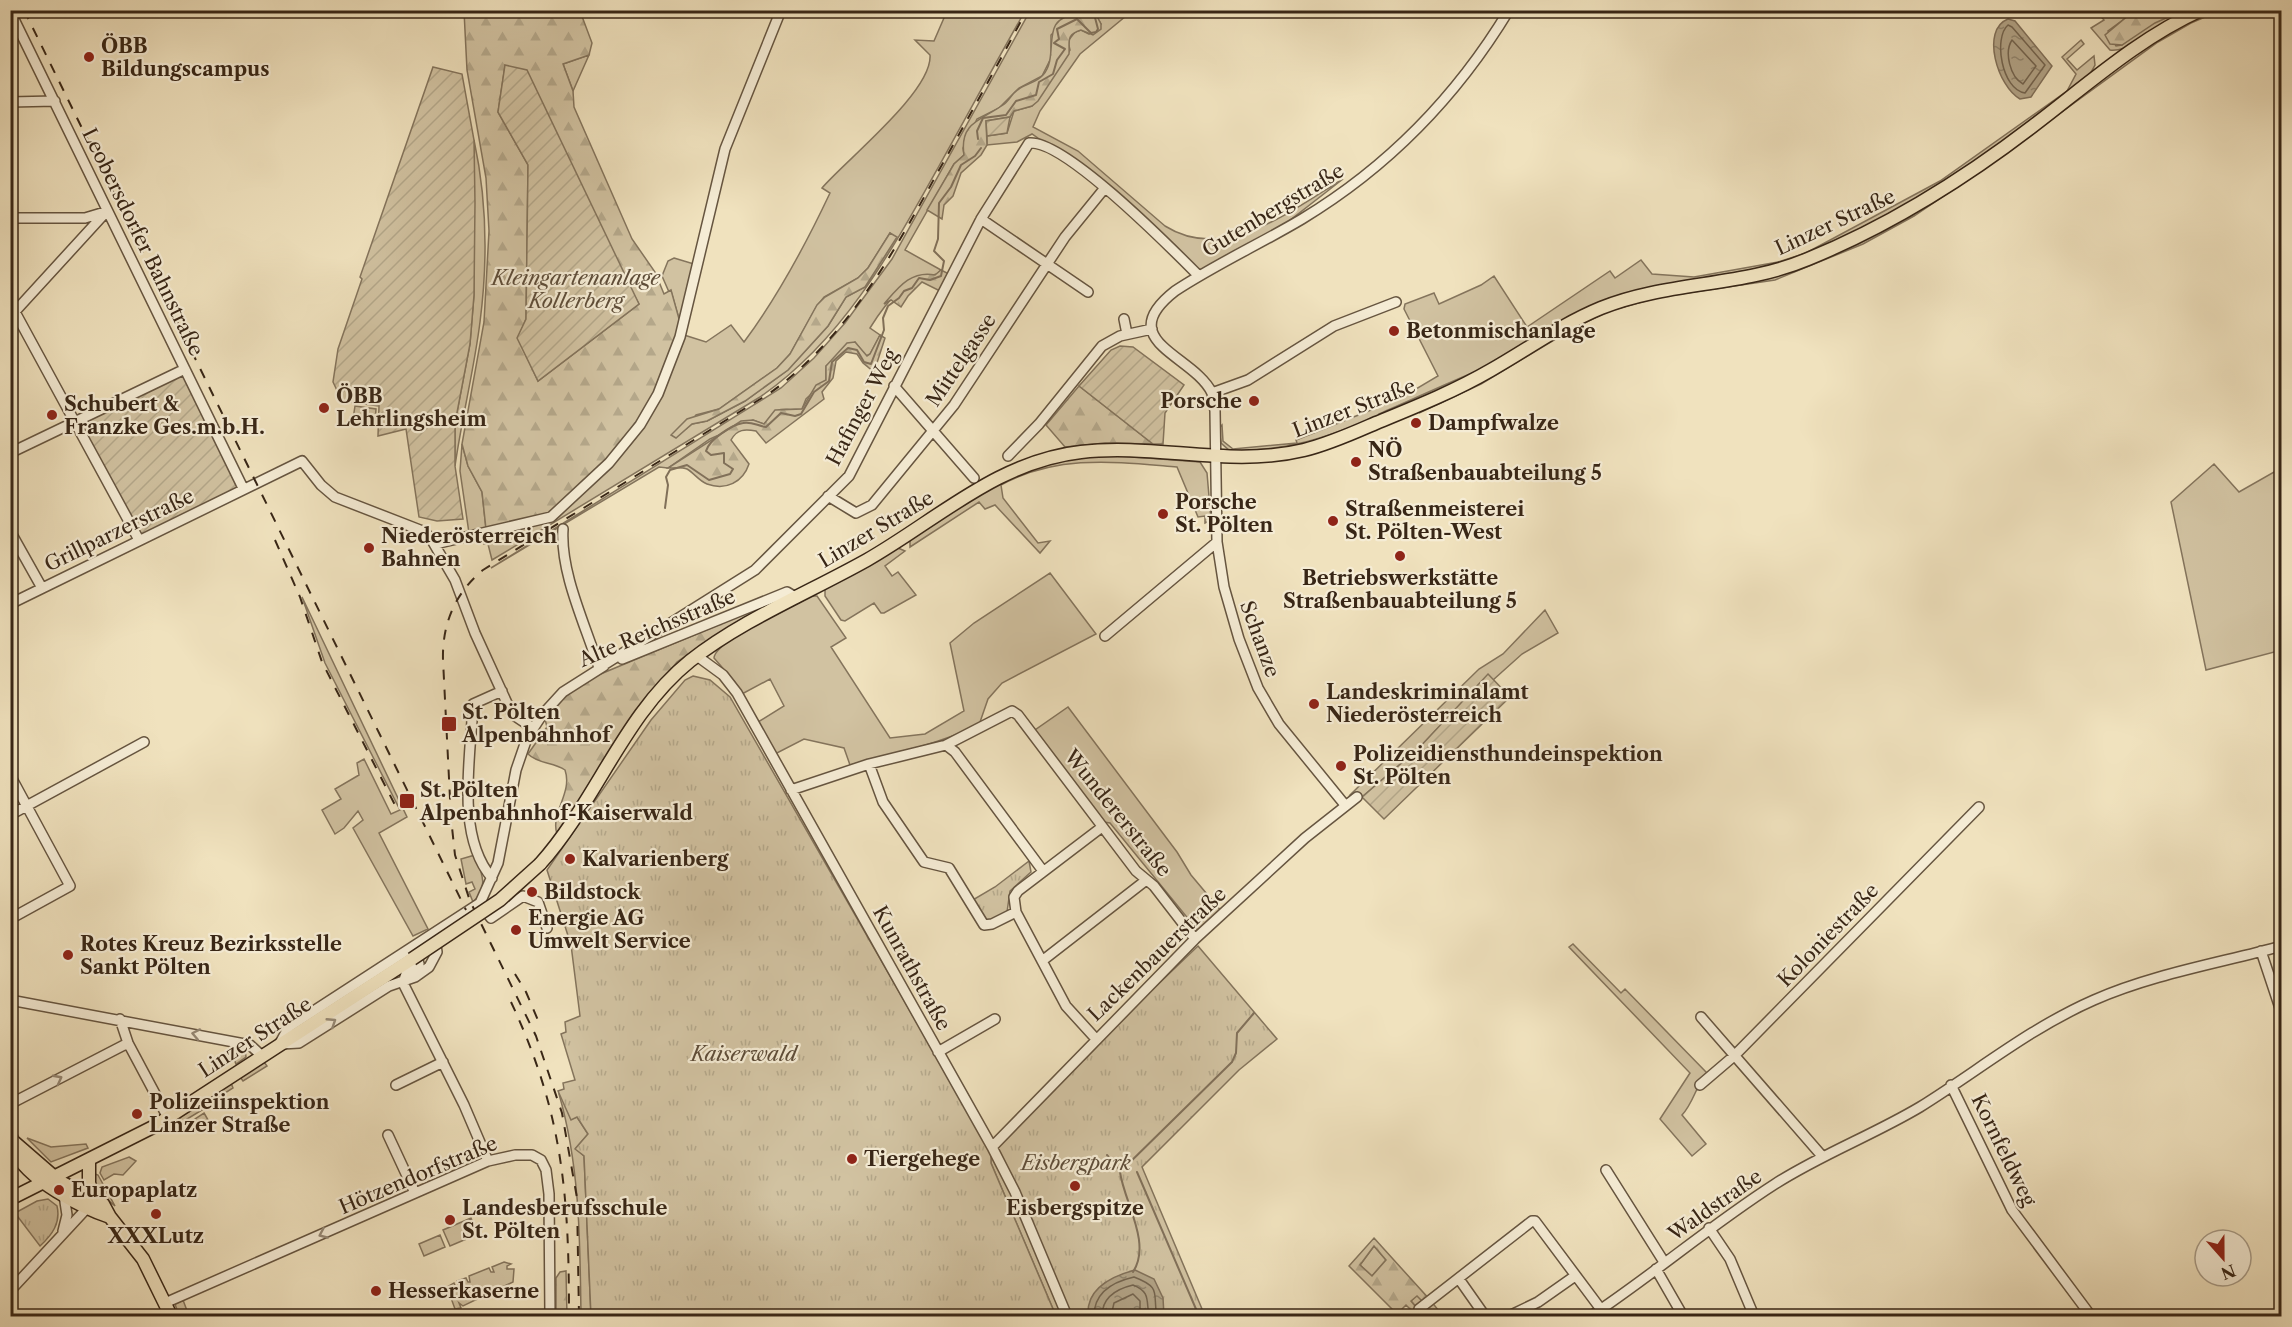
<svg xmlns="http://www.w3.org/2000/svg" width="2292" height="1327" viewBox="0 0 2292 1327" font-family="'Libre Caslon Text',serif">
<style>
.grass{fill:#d1c2a1;stroke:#84745c;stroke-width:1.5;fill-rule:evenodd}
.forest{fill:url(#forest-firs);stroke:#84745c;stroke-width:1.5;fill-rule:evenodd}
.park{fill:url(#park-tufts);stroke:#84745c;stroke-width:1.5}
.garden{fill:url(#garden-furrows);stroke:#84745c;stroke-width:1.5}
.water{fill:url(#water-ripples);stroke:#817059;stroke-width:1.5}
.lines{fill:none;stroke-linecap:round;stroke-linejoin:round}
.shore{stroke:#74644e;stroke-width:1.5}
.stream{stroke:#817059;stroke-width:2}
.minor-casing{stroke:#665540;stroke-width:12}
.major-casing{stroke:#382616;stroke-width:15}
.minor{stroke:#f5ecd5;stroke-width:9}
.major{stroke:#f0e2be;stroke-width:12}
.rail{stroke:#382616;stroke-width:2;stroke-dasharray:10 10;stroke-linecap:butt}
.major-bridge-casing{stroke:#382616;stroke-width:15;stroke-linecap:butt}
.major-bridge{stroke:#f0e2be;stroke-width:12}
.oneway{stroke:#968976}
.poi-dot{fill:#8f2418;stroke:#f5ecd5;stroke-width:2}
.labels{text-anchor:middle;stroke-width:4.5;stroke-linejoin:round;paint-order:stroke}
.poi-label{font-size:20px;font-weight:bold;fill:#382616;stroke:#f5ecd5;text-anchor:start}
.street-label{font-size:20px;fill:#382616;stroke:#f5ecd5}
.park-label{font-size:20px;font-style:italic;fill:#5e4d39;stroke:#f5ecd5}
</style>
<defs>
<pattern id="forest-firs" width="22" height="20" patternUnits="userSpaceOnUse" patternTransform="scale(1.5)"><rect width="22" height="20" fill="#d1c2a1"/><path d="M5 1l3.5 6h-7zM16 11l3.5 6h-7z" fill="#b4a78a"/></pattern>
<pattern id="park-tufts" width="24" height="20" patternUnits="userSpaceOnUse" patternTransform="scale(1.5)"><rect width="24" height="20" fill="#d1c2a1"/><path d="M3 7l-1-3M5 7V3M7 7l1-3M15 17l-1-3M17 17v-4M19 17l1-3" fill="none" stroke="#b4a78a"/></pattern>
<pattern id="garden-furrows" width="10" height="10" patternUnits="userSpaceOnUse" patternTransform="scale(1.5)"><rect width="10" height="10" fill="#d1c2a1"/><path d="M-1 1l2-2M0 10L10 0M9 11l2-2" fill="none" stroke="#b4a78a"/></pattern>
<pattern id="water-ripples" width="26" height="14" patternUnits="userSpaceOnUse" patternTransform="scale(1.5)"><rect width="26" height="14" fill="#b1a285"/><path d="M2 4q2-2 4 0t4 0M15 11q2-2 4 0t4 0" fill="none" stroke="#91846c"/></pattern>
</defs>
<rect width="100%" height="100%" fill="#f0e2be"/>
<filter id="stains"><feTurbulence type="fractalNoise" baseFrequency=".00333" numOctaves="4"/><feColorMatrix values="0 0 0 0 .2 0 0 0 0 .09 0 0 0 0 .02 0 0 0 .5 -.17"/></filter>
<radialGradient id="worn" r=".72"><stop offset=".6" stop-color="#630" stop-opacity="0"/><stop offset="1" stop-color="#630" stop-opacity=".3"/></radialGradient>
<path class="grass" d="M947,11H999L1001,15L1004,11H1025C996,62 968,114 939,166C891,252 843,340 760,397L492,560L488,544H484L483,538L560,515L630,445L637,436L684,335L706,342L731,325L744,342C779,295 805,246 830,193L822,188C846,160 933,91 930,55L915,40L934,41ZM890,233L896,238L865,287L846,297L828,326L788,370L745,401L707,421L692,424L686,429L696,415L719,409L777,368L790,354L817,306L824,297L858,278L868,268Z
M1030,11H1075L1078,15H1071L1051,35V58L1042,76L1019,88L999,108L977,119L963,148L964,155L954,164L905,250L941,270L937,274C904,280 888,299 870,328L880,335L870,354L866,356L855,342L826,366V380L806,399L802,409C775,411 783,404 764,424L753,420L710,439L668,468L659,467L491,568L781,388L814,358L845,323L892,259Z
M1094,11H1132L1080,54L1040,111L1033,127L1078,151L1165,226C1225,264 1292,210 1343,179L1285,224L1203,270L1197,269L1117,194L1032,134L1017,142L987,145V136L1007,133L1014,111L1032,106L1070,50L1068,41L1075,32L1081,30L1089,34L1101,24Z
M2096,11H2135L2108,31L2116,46L2122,45C2142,30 2167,11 2193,11C2174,21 2130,53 2110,50L2091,28L2104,20Z
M2212,11H2219L2191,23L2158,42L1979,172L1914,216L1863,244L1775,280L1660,297L1609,311L1574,328L1481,384L1419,413L1573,325L1634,300L1790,271L2020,140L2163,35Z
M2081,40L2084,44L2067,59L2077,70L2094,56L2095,65L2090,74L2003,144L1893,215L1788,264L1659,287L1489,366C1454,380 1416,398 1379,414L1380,416C1325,438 1289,451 1230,451L1221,443L1219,428L1222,425L1223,441L1233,449L1297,443L1296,440L1376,408L1404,391L1406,395L1438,376L1404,309L1405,304L1434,293L1439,304L1481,285L1494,276L1527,327L1610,271L1615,278L1641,260L1652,274L1694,277L1778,262L1806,253L1940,181L2067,91L2076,74L2062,57Z
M589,55L573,91L563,64Z
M474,140C487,200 488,260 480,322C474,370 462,417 455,466V423L470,344L474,295Z
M674,258L694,264L681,326L671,291L669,292L662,276L668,261Z
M355,406L376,409L375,422L353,419Z
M462,444L468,466L482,492L486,529L469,533L460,471Z
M1106,455L1200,462L1207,473L1211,520L1205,523V516L1198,517L1177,467C1116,462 1058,454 1001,485L1003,498L1038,543L1050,541L1040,553L995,505L985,509L979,502L910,547V540L976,493L1046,461Z
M2214,464L2239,492L2281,468L2282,650L2206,670L2171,502Z
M898,548L905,551L885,566L892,576L898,572L916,595L884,613H881L874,603L845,621L841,620L825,596V589Z
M1050,573L1096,634L1002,683L988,699L979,725C938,744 895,754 850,765L844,748L804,739L775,754L758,722L784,706L770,679L742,694L734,681L714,658C715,640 793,608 811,596H817L846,638L831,647L890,738L925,734L964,711L950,643L974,623Z
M302,597L407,817L379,833L428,929L413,936L353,828L363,820L358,811L344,828L335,834L322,810L341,799L335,789L359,775L357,763L364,759L391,814L400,810L325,663Z
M1545,610L1558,633L1522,654L1493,680L1488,675L1418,749L1362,797L1350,795L1479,669L1503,654Z
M1068,707L1177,852L1191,875L1222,912L1199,932L1110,823L1104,822L1035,730Z
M475,855C482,873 489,888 473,902L469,892L475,889L472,882L466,884L461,859Z
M1573,944L1621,993L1625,989L1707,1073C1695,1087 1694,1102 1682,1115L1706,1144L1692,1156L1660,1119L1690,1073L1569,947Z
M229,1046L245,1049L246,1057L236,1064Z
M264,1062L267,1066L243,1081L240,1077Z
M231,1083L233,1088L211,1102L209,1097Z
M559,1094H562L571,1119L577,1117L588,1134L576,1148L584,1156L591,1316H581C580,1240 580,1167 559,1094Z
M197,1107L202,1110L179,1124L180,1117Z
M204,1113L211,1125L197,1123L186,1129L181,1128Z
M27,1138L51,1147L86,1144L88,1148L51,1162Z
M991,1152L1002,1172L1064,1316H1056L991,1163Z
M129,1157L136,1161L123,1175L114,1174L104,1180L100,1173L102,1167Z
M95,1174L98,1175L115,1206L95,1189Z
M471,1218L478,1234L450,1246L443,1230Z
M440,1235L445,1247L424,1256L419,1244Z
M1374,1246L1386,1260L1372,1276L1360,1265Z
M504,1262L511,1264L507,1266V1269H514L513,1282L463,1306L459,1303L461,1308L455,1309L447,1287L454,1283L456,1287L459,1286L457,1281L466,1278L468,1282H470L469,1276L489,1268L491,1272H494L492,1267Z
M1417,1295L1431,1301L1443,1316H1420V1311L1411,1301Z
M183,1300L189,1316H179L175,1304Z"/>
<path class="forest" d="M2135,10H2182V11L2155,23L2122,45L2110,44L2105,35Z
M464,11H580L592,43L589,55L563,64L573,91L574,107L632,239L655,272L664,294L671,290L681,326L650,404L616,450L550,513L486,529L482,492L468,466L462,444L484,322L489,231L486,178L467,70ZM505,66L639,304L538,381L518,338L526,319L528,165L498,112Z
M1075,11H1094L1101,24V29L1093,35L1081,30C1065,35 1070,42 1069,54L1038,101L1032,106L1014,111L1010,117L986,121L987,145L981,155L961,173L953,196L944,205L942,219L927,210L954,164L964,155C959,122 982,120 1003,105C1009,101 1012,93 1019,89C1027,83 1036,83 1043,75C1061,55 1037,16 1078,15Z
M890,233L897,237L865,287L846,297L828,326L788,370L745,401L707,421L692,424L676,438L671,435L687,419L719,409L777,368L790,354L817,305L825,297L858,278L868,268Z
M941,270L949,274L940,291L922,282L908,296L901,307L891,300L884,304C898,288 911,270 935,275Z
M880,335L885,338L874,372L863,363L857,354L846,352L836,361L833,378L822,392L824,399L766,443L756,431C745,429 737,429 731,440L749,464C743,482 726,491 707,484C699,481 694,473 687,469C682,467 674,468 668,468L741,421L753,420L764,424L775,410L802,409L816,385L826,380V366L847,343L855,342L867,356L870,354Z
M1079,386L1153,444L1105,443L1065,447L1046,425Z
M766,605L767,608L704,643L677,662L636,712L557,834C550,813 573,793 565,770C553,762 538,764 528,754L547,727L545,719L561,700L591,678Z
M1374,1238L1431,1301L1426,1305L1417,1296L1411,1301L1420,1312L1416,1315L1406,1305L1401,1310L1406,1316H1399L1349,1266ZM1374,1246L1386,1260L1372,1276L1360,1265Z
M566,1271L567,1316H556V1278L560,1272Z"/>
<path class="park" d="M693,676L710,680L730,697L991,1152V1163L1056,1316H591L584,1156L575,1149L588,1134L577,1117L571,1120L558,1091L564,1089L563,1083L575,1080L561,1034L566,1032L565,1022L580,1016L571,945L547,870L651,720L685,680Z
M1029,861L1031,872L1010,891L1007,912L986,922L971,901L995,887Z
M1198,946L1277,1039L1239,1070L1142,1167L1205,1316H1069L996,1148L1106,1034Z
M48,1199L57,1206C61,1223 52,1235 40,1246L15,1213L37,1201Z"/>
<path class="garden" d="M505,65L527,70L639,304L538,381L517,338L526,319L528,165L498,112Z
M433,67L462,74L474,140L475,203L474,295L470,344L455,423V466L463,519L437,521L419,517L406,429L378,436L379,406L342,401L333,382L338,349L362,279L360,277Z
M1010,117L1007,133L987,136L986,121Z
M1120,346L1133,347L1184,385L1165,413L1163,444H1153L1079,386L1111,350Z
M185,369L243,488L139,540L76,422Z
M1488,674L1510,697L1384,819L1362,797L1418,749Z"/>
<path class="water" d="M2008,19L2015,21L2052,66L2031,97L2020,99C1998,87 1980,30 2008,19Z
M1135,1270L1154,1279L1163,1298L1164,1316H1088C1086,1288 1112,1276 1135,1270Z"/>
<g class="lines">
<path class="shore" d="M2008,25L2012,27L2045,65L2025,93C2002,90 1993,38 2008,25Z
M2012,40L2036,66L2023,84C2010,77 2004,52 2012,40Z
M1094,1316C1094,1293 1112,1282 1134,1277C1163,1288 1152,1294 1157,1316
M1102,1316C1102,1297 1116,1289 1133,1285C1151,1292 1146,1301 1149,1316
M1111,1316L1114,1303L1133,1294L1140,1301V1316"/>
<path class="stream" d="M978,139L977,131L983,118L1006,115L1016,101L1036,95L1039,82L1053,74L1057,60L1065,49L1054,43L1059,39L1057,29L1077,19L1091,33L1096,32L1098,29L1093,10
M665,508L668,485L666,477L670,470L687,465L709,480L730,474L733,469L724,463V453L711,455L706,451C709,440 731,425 743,423C751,421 758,426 766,427L781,413L795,416L801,414L814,392L829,381L832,362L848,348L857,350L864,362L871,364L884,330L883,318L888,306L899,298L904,291L912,288L919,278L930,280L941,276L944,261L934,251L938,239L939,203L951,187L961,165L975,156L981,148
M1107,1155L1120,1171
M1137,1172L1199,1316
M1133,1272C1152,1243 1124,1202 1120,1172L1232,1062L1236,1053L1237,1033L1254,1013"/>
<g class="minor-casing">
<path id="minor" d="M10,11L243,488
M10,102L55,101
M10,218H85L105,212
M981,219L1088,292
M15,312L139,540
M10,317L107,211
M1124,319L1127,334
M894,386L974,478
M1212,393L1248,380L1334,326L1396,302
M10,453L185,369
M1008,456L1039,424L1102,346L1120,336L1152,329
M828,496L856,513L872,505L954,405L1065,237L1104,189
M563,529C560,573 586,626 599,668
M10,531L42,588
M435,544L551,517L609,463L640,425L658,394L680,337L725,149L781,10
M10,604L302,461L321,485L335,497L420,530L430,537L455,580L475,633L512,714L533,728
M1105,636L1217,542
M697,656L723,675L737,693L992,1147L1015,1192L1067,1316
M622,659L787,592L797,598
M599,668L755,570L849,476L981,219L1029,143C1064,139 1172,249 1199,276
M946,745L955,752L1043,871
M869,764L883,802L924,862L949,868L984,925L992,924L1016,912
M10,775L70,886L10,919
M791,790L869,764L946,745L1012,711L1018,715L1136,871L1154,886L1195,939
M1345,805L1279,724L1258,688L1239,639L1224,587L1217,542L1215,411L1212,393C1194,355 1111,341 1175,291C1216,264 1260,244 1302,219C1388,167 1457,96 1509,10
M10,815L144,742
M492,878C455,835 471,756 473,704L502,691
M481,905L491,918L523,896L538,902L547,928
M2261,951L2282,1014
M1042,961L1145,881
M403,983L464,1105L488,1161
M403,983L406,974L419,964L416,950
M10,1000L250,1045L262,1056
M1701,1017L1822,1156
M120,1019L128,1043L168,1118
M1096,1039L1066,1006L1016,912L1014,897L1018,891L1102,827
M280,1043L289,1027L480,903L498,863L516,770L527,738L542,715L563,692L604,666
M282,1044L299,1043L389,986L415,977L429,967L437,952L435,939
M938,1052L995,1019
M396,1085L443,1062
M1700,1085L1734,1056L1979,807
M1951,1085L2012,1210L2091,1316
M10,1104L128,1043
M388,1135L415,1193
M992,1147L1195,939L1305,838L1357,797
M1606,1170L1664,1262
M1709,1228L1730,1259L1754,1316
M63,1231L67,1215L64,1195
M1656,1269L1683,1316
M1459,1279L1485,1316
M10,1291L88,1207
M165,1303L488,1161L515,1155H532L541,1160L546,1170L549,1194L550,1316
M1419,1309L1532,1221H1535L1606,1316
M1509,1316L1538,1302L1575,1276
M1591,1316C1654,1274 1711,1225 1775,1184C1822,1154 1873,1135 1920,1107C1978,1071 2030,1028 2094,1000C2153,974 2220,963 2282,946"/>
</g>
<g class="major-casing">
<path id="major" d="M540,864C596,802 624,714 690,661C742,620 808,593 867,560C937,520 998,461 1081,452C1155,443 1230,468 1304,450C1329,444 1353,433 1376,423C1415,407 1455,391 1491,370C1528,349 1562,324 1601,308C1668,281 1742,287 1808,259C1889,226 1964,179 2033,126C2087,85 2139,38 2201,10
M10,1134C13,1140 13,1146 15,1151C26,1179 83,1208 110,1217
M14,1142L59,1181L103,1204L110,1217L143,1259L171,1316
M89,1161V1183L94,1198
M10,1199L155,1126L412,959"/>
</g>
<use href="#minor" class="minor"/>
<use href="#major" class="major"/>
<path class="rail" d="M24,10L466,910
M275,540L300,597L322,662L395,805
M515,974L526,992L540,1025
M511,1002C563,1113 569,1195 569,1316
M579,1316L577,1198L562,1113L536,1036L470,901L455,855L451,818L443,660C442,624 455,593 483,570L770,393C848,337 894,252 939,170C969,117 998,64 1027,10"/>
<g class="major-bridge-casing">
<path id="major-bridge" d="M412,959L500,900L540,864"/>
</g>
<use href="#major-bridge" class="major-bridge"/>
</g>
<defs><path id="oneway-chevron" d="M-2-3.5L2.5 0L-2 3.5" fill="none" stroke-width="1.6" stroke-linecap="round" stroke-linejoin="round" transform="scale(1.5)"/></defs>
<g class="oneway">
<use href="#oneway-chevron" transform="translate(332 1022) rotate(-33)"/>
<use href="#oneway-chevron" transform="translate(196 1034) rotate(-169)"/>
<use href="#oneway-chevron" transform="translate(58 1079) rotate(-28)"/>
<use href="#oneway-chevron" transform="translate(323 1234) rotate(156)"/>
</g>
<g class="poi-dot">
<circle cx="89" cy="57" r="6"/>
<circle cx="1394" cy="331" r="6"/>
<circle cx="1254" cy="401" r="6"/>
<circle cx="324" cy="408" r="6"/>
<circle cx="52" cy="415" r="6"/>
<circle cx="1416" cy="423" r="6"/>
<circle cx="1356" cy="462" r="6"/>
<circle cx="1163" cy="514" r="6"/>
<circle cx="1333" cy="521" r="6"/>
<circle cx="369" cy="548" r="6"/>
<circle cx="1400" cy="556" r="6"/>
<circle cx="1314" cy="704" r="6"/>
<rect x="441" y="716" width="16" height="16" rx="3"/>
<circle cx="1341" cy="766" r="6"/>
<rect x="399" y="793" width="16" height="16" rx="3"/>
<circle cx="570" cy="859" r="6"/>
<circle cx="532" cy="892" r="6"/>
<circle cx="516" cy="930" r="6"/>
<circle cx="68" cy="955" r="6"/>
<circle cx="137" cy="1114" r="6"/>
<circle cx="852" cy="1159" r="6"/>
<circle cx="1075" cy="1186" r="6"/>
<circle cx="59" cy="1190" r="6"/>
<circle cx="156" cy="1214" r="6"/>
<circle cx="450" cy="1220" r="6"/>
<circle cx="376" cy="1291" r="6"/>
</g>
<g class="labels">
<g class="poi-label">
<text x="101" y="53">ÖBB<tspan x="101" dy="23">Bildungscampus</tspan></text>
<text x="1406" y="338">Betonmischanlage</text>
<text x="336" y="403">ÖBB<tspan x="336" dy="23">Lehrlingsheim</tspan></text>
<text x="1242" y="408" text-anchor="end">Porsche</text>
<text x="64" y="411">Schubert &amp;<tspan x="64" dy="23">Franzke Ges.m.b.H.</tspan></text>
<text x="1428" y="430">Dampfwalze</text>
<text x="1368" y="457">NÖ<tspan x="1368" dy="23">Straßenbauabteilung 5</tspan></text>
<text x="1175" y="509">Porsche<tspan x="1175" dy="23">St. Pölten</tspan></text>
<text x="1345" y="516">Straßenmeisterei<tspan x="1345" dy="23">St. Pölten-West</tspan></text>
<text x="381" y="543">Niederösterreich<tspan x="381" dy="23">Bahnen</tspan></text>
<text x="1400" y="585" text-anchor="middle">Betriebswerkstätte<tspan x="1400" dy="23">Straßenbauabteilung 5</tspan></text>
<text x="1326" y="699">Landeskriminalamt<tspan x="1326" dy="23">Niederösterreich</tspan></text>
<text x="462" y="719">St. Pölten<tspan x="462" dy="23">Alpenbahnhof</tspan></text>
<text x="1353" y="761">Polizeidiensthundeinspektion<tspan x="1353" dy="23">St. Pölten</tspan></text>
<text x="420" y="797">St. Pölten<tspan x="420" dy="23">Alpenbahnhof-Kaiserwald</tspan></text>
<text x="582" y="866">Kalvarienberg</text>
<text x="544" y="899">Bildstock</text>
<text x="528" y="925">Energie AG<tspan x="528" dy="23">Umwelt Service</tspan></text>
<text x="80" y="951">Rotes Kreuz Bezirksstelle<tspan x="80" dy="23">Sankt Pölten</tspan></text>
<text x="149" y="1109">Polizeiinspektion<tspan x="149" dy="23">Linzer Straße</tspan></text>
<text x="864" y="1166">Tiergehege</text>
<text x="71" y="1197">Europaplatz</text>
<text x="462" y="1215">Landesberufsschule<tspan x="462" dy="23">St. Pölten</tspan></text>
<text x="1075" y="1215" text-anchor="middle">Eisbergspitze</text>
<text x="156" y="1243" text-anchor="middle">XXXLutz</text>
<text x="388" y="1298">Hesserkaserne</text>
</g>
<g class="street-label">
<text transform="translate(1273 210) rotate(-31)" y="7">Gutenbergstraße</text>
<text transform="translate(1835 222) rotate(-25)" y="7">Linzer Straße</text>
<text transform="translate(143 242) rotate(64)" y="7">Leobersdorfer Bahnstraße</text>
<text transform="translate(961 360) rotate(-56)" y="7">Mittelgasse</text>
<text transform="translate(862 407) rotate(-62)" y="7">Hafinger Weg</text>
<text transform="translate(1354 408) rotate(-21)" y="7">Linzer Straße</text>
<text transform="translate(876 529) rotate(-31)" y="7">Linzer Straße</text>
<text transform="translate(119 530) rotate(-26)" y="7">Grillparzerstraße</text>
<text transform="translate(657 628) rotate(-23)" y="7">Alte Reichsstraße</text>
<text transform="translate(1260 639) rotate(70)" y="7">Schanze</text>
<text transform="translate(1118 813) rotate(51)" y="7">Wundererstraße</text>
<text transform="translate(1828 935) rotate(-46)" y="7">Koloniestraße</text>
<text transform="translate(1157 954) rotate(-44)" y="7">Lackenbauerstraße</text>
<text transform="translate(912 968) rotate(61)" y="7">Kunrathstraße</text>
<text transform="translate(255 1037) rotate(-33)" y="7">Linzer Straße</text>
<text transform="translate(2004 1150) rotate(64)" y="7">Kornfeldweg</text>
<text transform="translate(418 1175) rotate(-23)" y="7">Hötzendorfstraße</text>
<text transform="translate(1715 1205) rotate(-35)" y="7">Waldstraße</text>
</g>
<g class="park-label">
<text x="576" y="285">Kleingartenanlage<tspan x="576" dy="23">Kollerberg</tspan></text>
<text x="744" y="1061">Kaiserwald</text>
<text x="1076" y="1170">Eisbergpark</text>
</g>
</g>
<rect width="2292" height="1327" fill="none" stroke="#f0e2be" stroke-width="36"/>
<rect x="12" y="12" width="2268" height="1303" fill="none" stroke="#382616" stroke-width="3"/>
<rect x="18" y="18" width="2256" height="1291" fill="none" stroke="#382616" stroke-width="1.5"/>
<g transform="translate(2223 1258) rotate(159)"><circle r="28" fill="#f5ecd5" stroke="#a99d89" stroke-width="1.5"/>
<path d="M0-4.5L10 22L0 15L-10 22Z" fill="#8f2418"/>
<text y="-9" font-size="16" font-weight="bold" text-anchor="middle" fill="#382616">N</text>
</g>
<rect width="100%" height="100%" filter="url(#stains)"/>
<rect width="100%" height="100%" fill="url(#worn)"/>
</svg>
